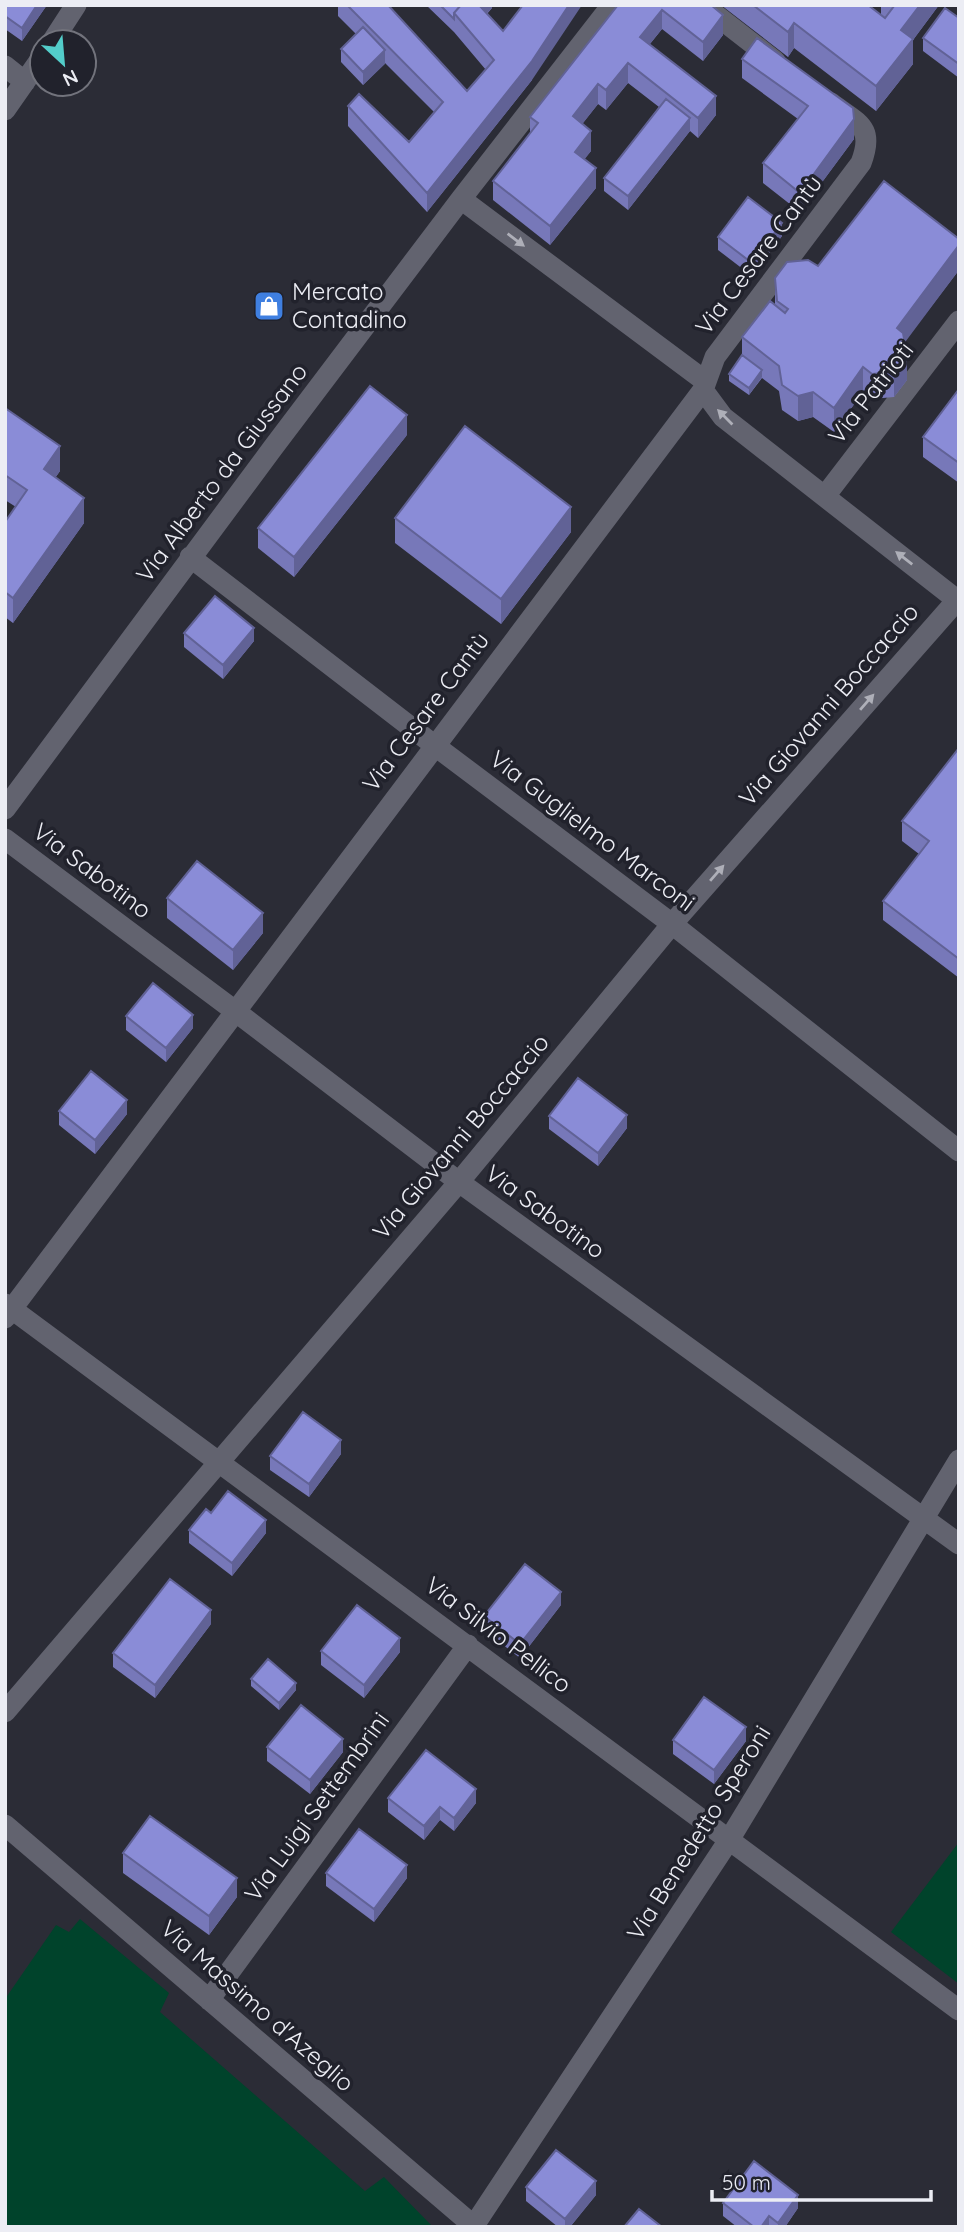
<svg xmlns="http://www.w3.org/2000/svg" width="964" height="2232" viewBox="0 0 964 2232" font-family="Quicksand,sans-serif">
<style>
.green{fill:#00432b}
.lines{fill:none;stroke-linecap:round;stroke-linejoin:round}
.minor{stroke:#62636f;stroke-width:21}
.wall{fill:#7778b9}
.shaded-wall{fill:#616296}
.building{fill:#8a8cd7;stroke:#616296;stroke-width:2}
.oneway{fill:#aeafb8}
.labels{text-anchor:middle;stroke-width:7;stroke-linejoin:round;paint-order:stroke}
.street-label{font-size:24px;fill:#ecedf4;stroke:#21222c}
.poi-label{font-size:24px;fill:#ecedf4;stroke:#21222c;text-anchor:start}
</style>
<rect width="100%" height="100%" fill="#2b2c36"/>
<path class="green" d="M959,1842V1984L891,1932Z
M80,1919L169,1993L160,2012L365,2191L384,2177L433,2227H5V1999L56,1925L69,1932Z"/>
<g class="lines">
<path class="minor" d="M703,5L775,61
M52,42L76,5
M5,66L25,82
M5,110L42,57
M461,199L705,381
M703,390L723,417L957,600
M825,496L959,321
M190,557L434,745L672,924L959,1151
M5,809L272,449L461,199L612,5
M5,839L235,1011L459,1182L959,1544
M5,1304L959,2010
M5,1318L703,390L715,357L861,163C875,126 858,124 831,103
M5,1712L459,1182L672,924L959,598
M5,1825L475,2227
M209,2000L468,1645
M473,2227L729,1840L959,1460"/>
</g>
<path class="wall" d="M5,5H47L22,41L5,29Z
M338,5H388L467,91L486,70L454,32L426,5H492V8L487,14L532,80L427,212L348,126V106L409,142L434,112L385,63L363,85L341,62V49L356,34L338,16Z
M618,5H711L723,35L703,61L662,29L650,44L716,115L698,138L690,131L628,210L604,191V178L659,107L628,83L606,110L598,104L582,124L591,151L584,159L596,188L550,245L493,200V181L530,134V117Z
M721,5H868L881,15V5H939L913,40V64L876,111L794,48L788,57Z
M959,18V78L923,51V38Z
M742,59L854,139L800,212L763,183V163L798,119L742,78Z
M782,236L752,276L718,250V237Z
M959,239V270L904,342L907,380L894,397L872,399L863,392L834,432L813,417L798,421L782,410L779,391L762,378L749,395L729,381V374L742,355V337L775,306V278L818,266Z
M959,389V483L923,457V437Z
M5,408L60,471L55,478L84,523L13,623L5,617V522L16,507L5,500Z
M407,435L294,577L258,548V528Z
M395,518L571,532L501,624L395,543Z
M184,633L254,641L223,679L184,647Z
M959,748V978L883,920V901L919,854L902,841V821Z
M167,898L263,933L233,970L167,918Z
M126,1016L193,1028L166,1062L126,1030Z
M59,1111L127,1114L95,1154L59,1125Z
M549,1116L627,1128L598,1166L549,1129Z
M341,1454L309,1497L270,1470V1456Z
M189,1530L266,1533L232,1576L189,1543Z
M561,1605L520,1658L484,1630V1616Z
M211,1624L155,1698L113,1667V1653Z
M321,1651L400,1652L364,1698L321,1665Z
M251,1679L296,1690L279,1710L251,1686Z
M673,1740L746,1741L714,1784L673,1754Z
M267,1747L343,1752L310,1794L267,1761Z
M388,1798L476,1803L454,1831L440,1820L424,1840L388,1812Z
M123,1853L237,1897L209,1935L123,1873Z
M326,1873L407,1878L374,1922L326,1886Z
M526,2187L596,2195L570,2227H558L526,2201Z
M723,2203L798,2208L785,2227H737L723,2216Z"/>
<path class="shaded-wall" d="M37,5H47L22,41V28Z
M477,5H492V8L477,23Z
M569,5H582L532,80L427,212V193Z
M920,5H939L913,40V64L876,111V86L901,30Z
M662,10V29L640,56V37Z
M723,15V35L703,61V42Z
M794,23V48L788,57V32Z
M385,50V64L363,85V72Z
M628,63V83L606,110V90Z
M598,84V104L573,136V116Z
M716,96V115L698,138V118Z
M690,118V131L628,210V196Z
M854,119V139L800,212V193Z
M591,131V151L575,172V152Z
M596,168V188L550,245V226Z
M782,223V236L752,276V263Z
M959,245V270L897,353V328Z
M907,355V380L894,397V372Z
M863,367V392L834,432V408Z
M762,370V377L749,395V388Z
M813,392V417L798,421V396Z
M407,415V435L294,577V557Z
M60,446V471L44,494V469Z
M84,498V523L13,623V598Z
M571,507V532L501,624V599Z
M254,628V641L223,679V665Z
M263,913V933L233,970V950Z
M193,1015V1028L166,1062V1048Z
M127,1100V1114L95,1154V1140Z
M627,1115V1128L598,1166V1153Z
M341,1440V1454L309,1497V1484Z
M266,1520V1533L232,1576V1563Z
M561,1592V1605L520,1658V1644Z
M211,1610V1624L155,1698V1685Z
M400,1638V1652L364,1698V1685Z
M296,1683V1690L279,1710V1703Z
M746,1727V1741L714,1784V1770Z
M343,1739V1752L310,1794V1780Z
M476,1789V1803L454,1831V1818Z
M440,1807V1820L424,1840V1826Z
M407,1865V1878L374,1922V1909Z
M237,1878V1897L209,1935V1916Z
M596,2181V2195L570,2227H565V2219Z
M798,2195V2208L785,2227H778V2223Z
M769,2216V2227H761Z"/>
<path class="building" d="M5,5H37L22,28L5,16Z
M347,5H388L467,91L494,60L454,13L461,5H479L503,31L523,5H569L532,61L427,193L348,106L359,94L409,142L443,102Z
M440,5H461L454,13V19Z
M618,5H711L723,15L703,42L662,10L640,37L716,96L698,118L628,63L606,90L598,84L573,116L591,131L575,152L596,168L550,226L493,181L538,123L530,117Z
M753,5H868L885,18L894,6L893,5H920L901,30L913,39L876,86L794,23L788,32Z
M945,8L959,18V64L923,38Z
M363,27L385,50L363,72L341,49Z
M757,38L853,108L854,119L800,193L763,163L808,106L742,59Z
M666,99L690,118L628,196L604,178Z
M884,181L959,239V245L897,328L903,333L907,355L894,372L872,374L863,367L834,408L813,392L798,396L782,385L779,366L742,337L770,301L785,313L788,309L777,301L775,278L787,262L808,260L818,266Z
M748,197L782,223L752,263L718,237Z
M742,355L762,370L749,388L729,374Z
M370,386L407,415L294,557L258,528Z
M959,389V463L923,437Z
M5,408L60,446L44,469L84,498L13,598L5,592V522L27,490L5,475Z
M465,426L571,507L501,599L395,518Z
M215,596L254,628L223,665L184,633Z
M959,748V959L883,901L929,841L902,821Z
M197,861L263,913L233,950L167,898Z
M153,983L193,1015L166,1048L126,1016Z
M91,1071L127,1100L95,1140L59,1111Z
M578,1078L627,1115L598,1153L549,1116Z
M303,1412L341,1440L309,1484L270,1456Z
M228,1491L266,1520L232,1563L189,1530L206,1509L211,1513Z
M525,1564L561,1592L520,1644L484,1616Z
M170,1579L211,1610L155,1685L113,1653Z
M357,1605L400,1638L364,1685L321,1651Z
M268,1659L296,1683L279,1703L251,1679Z
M704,1697L746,1727L714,1770L673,1740Z
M301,1705L343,1739L310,1780L267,1747Z
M426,1750L476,1789L454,1818L440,1807L424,1826L388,1798Z
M150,1816L237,1878L209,1916L123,1853Z
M359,1829L407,1865L374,1909L326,1873Z
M556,2150L596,2181L565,2219L526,2187Z
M754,2161L798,2195L778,2223L769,2216L761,2227H754L723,2203Z
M639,2209L662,2227H624Z"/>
<defs><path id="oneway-solid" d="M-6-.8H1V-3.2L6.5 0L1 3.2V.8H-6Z" transform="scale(1.75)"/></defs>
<g class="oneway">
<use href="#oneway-solid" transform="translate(516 240) rotate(37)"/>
<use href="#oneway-solid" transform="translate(725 417) rotate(-135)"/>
<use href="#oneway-solid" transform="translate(904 558) rotate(-142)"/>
<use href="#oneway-solid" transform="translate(867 702) rotate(-49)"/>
<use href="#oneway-solid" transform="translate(717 873) rotate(-49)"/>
</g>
<defs>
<g id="shop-square" transform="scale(1.575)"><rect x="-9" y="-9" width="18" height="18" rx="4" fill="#3f7fe0" stroke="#21222c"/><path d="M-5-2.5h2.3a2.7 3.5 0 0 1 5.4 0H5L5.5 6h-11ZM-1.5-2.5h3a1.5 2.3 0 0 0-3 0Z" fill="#fff"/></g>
</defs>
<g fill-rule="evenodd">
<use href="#shop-square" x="269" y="306"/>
</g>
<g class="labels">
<g class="street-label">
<text transform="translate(759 255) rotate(-53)" y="8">Via Cesare Cantù</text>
<text transform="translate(871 393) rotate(-52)" y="8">Via Patrioti</text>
<text transform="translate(222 473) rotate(-53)" y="8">Via Alberto da Giussano</text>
<text transform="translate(829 705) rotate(-49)" y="8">Via Giovanni Boccaccio</text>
<text transform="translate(426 712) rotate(-53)" y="8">Via Cesare Cantù</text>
<text transform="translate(592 831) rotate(37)" y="8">Via Guglielmo Marconi</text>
<text transform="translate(92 871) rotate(37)" y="8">Via Sabotino</text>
<text transform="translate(461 1137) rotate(-50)" y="8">Via Giovanni Boccaccio</text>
<text transform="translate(545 1212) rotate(36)" y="8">Via Sabotino</text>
<text transform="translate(498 1635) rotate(37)" y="8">Via Silvio Pellico</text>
<text transform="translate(317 1807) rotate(-54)" y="8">Via Luigi Settembrini</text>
<text transform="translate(699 1833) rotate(-58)" y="8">Via Benedetto Speroni</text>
<text transform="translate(257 2006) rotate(41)" y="8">Via Massimo d'Azeglio</text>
</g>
<g class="poi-label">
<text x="292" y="300">Mercato<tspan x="292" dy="28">Contadino</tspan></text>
</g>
</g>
<rect width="964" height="2232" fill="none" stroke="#ecedf4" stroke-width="14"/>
<g transform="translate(63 63) rotate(154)"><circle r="33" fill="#21222c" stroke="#72737c" stroke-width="2"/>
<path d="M0-5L12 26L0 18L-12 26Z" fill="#53cdca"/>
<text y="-10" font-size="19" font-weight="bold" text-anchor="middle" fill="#ecedf4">N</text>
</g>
<path d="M712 2190v10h219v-10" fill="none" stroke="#ecedf4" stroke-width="3.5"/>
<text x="722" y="2190" font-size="21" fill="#ecedf4" stroke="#21222c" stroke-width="5" paint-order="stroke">50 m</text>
</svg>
